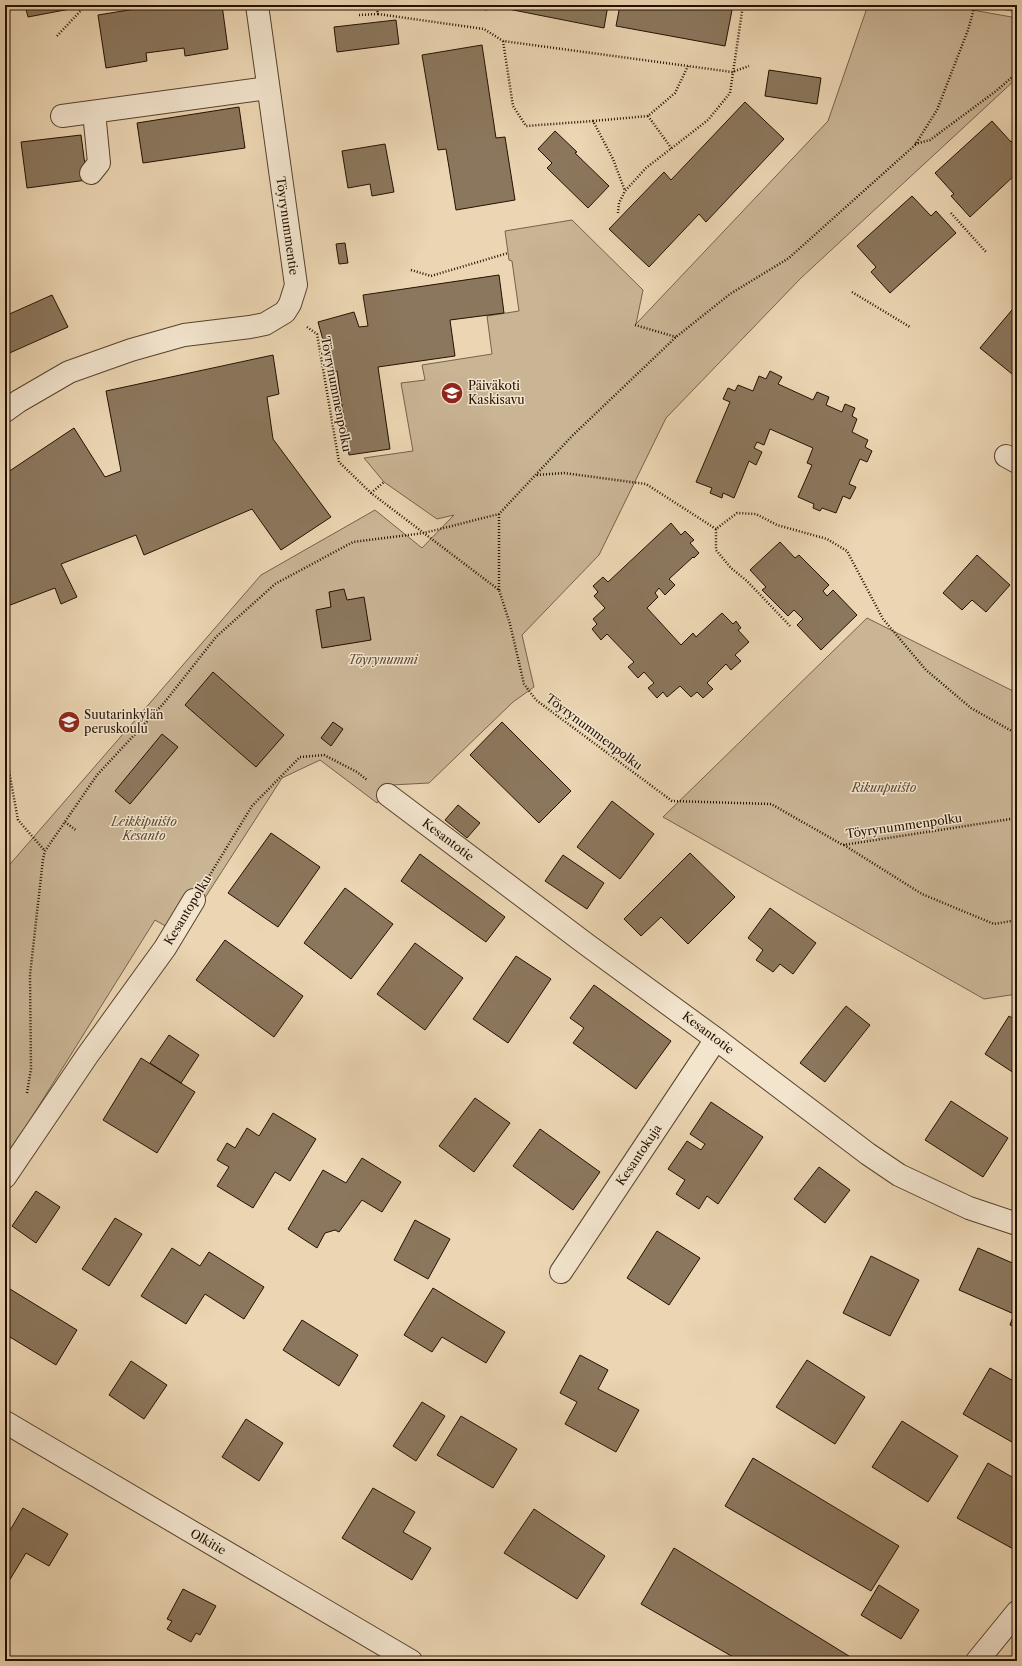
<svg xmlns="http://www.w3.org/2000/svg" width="1022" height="1666" viewBox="0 0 1022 1666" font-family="'Libre Caslon Text',serif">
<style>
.green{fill:#c9b494;stroke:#76624a}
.building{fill:#8b775d;stroke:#241100}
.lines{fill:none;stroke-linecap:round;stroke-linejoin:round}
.minor-casing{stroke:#56422c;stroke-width:24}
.path{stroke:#241100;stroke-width:2.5;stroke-dasharray:1 2;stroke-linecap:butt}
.minor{stroke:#f2e4cd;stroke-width:22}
.labels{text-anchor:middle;stroke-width:3;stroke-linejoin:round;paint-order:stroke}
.street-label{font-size:12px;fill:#241100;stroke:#f2e4cd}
.poi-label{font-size:12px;fill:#241100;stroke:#f2e4cd;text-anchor:start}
.park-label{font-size:12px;font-style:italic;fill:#5e4a34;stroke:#f2e4cd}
</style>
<rect width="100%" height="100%" fill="#ebd5b2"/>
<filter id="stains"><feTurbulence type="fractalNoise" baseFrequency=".005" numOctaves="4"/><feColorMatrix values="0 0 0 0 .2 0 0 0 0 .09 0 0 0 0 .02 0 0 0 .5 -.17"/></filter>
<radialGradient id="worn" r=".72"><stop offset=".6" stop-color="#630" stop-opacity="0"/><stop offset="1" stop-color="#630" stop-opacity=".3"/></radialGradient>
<path class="green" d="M868,5H945L1017,18V78L801,278L666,418L599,555L522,635L534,687L513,702L429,783L391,785L377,803L320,760L282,778L181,935L155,920L5,1160V870L261,575L375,510L422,548L454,515L437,519L384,482L364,458L413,451L401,383L425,380L422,365L492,354L487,316L519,311L512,261L509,260L505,231L572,220L643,290L636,324L828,121Z
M867,618L1017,693V994L984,999L663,817Z"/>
<path class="building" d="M25,5H70V9L28,17Z
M160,5H222L228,49L185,56L184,48L146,53L147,61L106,68L98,15Z
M451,5H488L487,10Z
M499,5H608L604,28L498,7Z
M620,5H733L725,46L616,26Z
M396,20L399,44L337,52L334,27Z
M482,45L496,138L505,137L515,200L456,210L446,149L438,150L422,55Z
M769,70L821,78L817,104L765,96Z
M745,102L784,139L706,222L699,214L649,267L609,229L664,172L671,180Z
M239,107L245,148L143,163L137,123Z
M992,121L1011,142L1017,136V173L970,217L951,196L954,194L935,173Z
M555,131L577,152L575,153L609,186L588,208L547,168L552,163L538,149Z
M81,135L87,180L27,188L21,142Z
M385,144L394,192L372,196L370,184L348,188L342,151Z
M912,196L931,216L936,211L956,233L890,293L871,272L876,267L857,246Z
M345,243L348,263L339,264L336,244Z
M499,275L504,313L450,320L455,356L378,367L390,449L349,455L337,371L332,372L318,322L354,312L359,327L368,326L363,295Z
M52,295L68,327L5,355V316Z
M1017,304V378L980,348Z
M273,355L279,394L267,397L273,439L331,517L281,550L252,509L144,555L136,535L61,564L77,597L61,604L55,588L5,607V474L74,428L105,477L121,471L106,391Z
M770,371L782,377L778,384L813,400L817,392L829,397L826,405L842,412L845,404L855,408L852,416L857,419L852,432L868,440L865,447L872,451L867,462L860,459L849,484L856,487L850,499L843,496L836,513L822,508L820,511L813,508L814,504L798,497L812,465L807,463L813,448L770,429L764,445L757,442L754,448L762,452L756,465L749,461L734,498L723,493L722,498L710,493L712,488L696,482L730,402L723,399L728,388L735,391L738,385L753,391L759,376L766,379Z
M671,523L681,535L685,531L694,540L690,543L699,553L694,558L693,557L669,579L675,585L665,595L659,588L655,593L658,597L647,608L681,645L693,633L696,637L722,613L733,624L736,621L741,628L738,630L749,642L735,655L741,661L731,670L726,664L707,683L713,689L703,698L697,692L691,697L680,686L667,697L663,692L657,698L648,688L654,683L644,672L638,678L628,667L634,662L607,634L601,640L592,629L597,624L593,619L605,608L594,596L598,592L593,586L603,577L608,582Z
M780,542L795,558L799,555L829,585L823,591L827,596L833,590L857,615L821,650L797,625L803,619L794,610L788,616L762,590L766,587L750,570Z
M977,555L1010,585L986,612L972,600L962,610L943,593Z
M344,589L347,600L364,597L371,640L322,648L316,610L331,607L329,592Z
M213,672L284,735L256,767L185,705Z
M333,722L343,729L331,746L321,738Z
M502,722L571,791L539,823L470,755Z
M162,734L178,747L130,804L115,791Z
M612,801L654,834L620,879L577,847Z
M458,805L480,823L467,838L445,820Z
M271,833L320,867L278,927L228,893Z
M690,853L735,897L688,944L661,917L641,936L624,919Z
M420,854L505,917L486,942L401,881Z
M563,855L604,883L587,909L545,881Z
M345,888L393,924L351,979L304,943Z
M770,908L816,943L793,974L780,964L773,972L756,960L763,950L748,938Z
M225,940L303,996L274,1037L196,980Z
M415,943L463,978L425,1030L377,994Z
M516,956L551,979L508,1043L473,1019Z
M594,985L671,1041L636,1089L573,1043L584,1028L570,1018Z
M846,1006L870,1025L825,1082L800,1063Z
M1009,1016L1017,1021V1075L985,1054Z
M169,1035L199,1055L181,1083L150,1063Z
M141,1058L195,1092L157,1153L103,1120Z
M475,1098L510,1123L474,1172L439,1146Z
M951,1101L1008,1138L983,1177L925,1140Z
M711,1102L763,1137L718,1204L707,1196L699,1209L676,1194L685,1180L668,1169L687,1141L701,1150L705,1144L690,1134Z
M273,1113L316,1139L290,1181L275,1172L253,1208L217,1186L229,1167L217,1160L227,1143L235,1148L247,1128L259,1136Z
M540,1129L600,1172L573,1210L513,1166Z
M362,1158L401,1182L382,1212L362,1200L339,1232L335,1230L325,1233L317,1248L288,1229L323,1170L346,1183Z
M819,1167L850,1190L825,1223L794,1199Z
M36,1191L60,1207L36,1243L12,1226Z
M115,1218L142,1234L109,1286L82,1269Z
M415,1220L450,1239L428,1279L394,1260Z
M657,1231L700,1258L669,1305L627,1278Z
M172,1248L200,1266L209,1252L264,1287L244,1319L205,1294L186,1324L141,1296Z
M978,1248L1017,1265V1328L1010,1325L1014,1314L959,1290Z
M871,1256L919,1280L890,1336L843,1313Z
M5,1286L77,1330L56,1365L5,1334Z
M433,1288L505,1332L486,1363L442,1337L432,1352L404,1335Z
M302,1320L358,1355L339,1386L283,1350Z
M580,1355L608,1370L598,1389L639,1410L616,1452L565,1424L577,1402L560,1393Z
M807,1360L865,1397L835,1444L776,1407Z
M131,1361L167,1385L144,1419L109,1395Z
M990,1368L1017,1383V1445L963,1414Z
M422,1402L445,1416L416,1461L393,1446Z
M461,1416L517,1449L493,1488L437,1455Z
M246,1419L283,1443L259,1481L222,1457Z
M902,1421L958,1456L928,1502L872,1467Z
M753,1458L899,1546L871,1591L725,1506Z
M988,1463L1017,1480V1551L957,1518Z
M373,1488L415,1512L403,1532L431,1548L412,1580L342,1538Z
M23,1508L68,1534L49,1566L26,1553L6,1586L5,1585V1539Z
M534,1509L605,1556L577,1599L504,1553Z
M674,1548L857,1661H740L641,1604Z
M879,1585L919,1610L901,1639L861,1615Z
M183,1589L216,1606L200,1635L196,1633L191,1642L167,1629L172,1621L167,1619Z"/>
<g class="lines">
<g class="minor-casing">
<path id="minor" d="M62,116L268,88
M91,173L99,163L94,112
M5,411L19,401L69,372L131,350L184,335L250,327L265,324L285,312L290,304L296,285L257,5
M1006,456L1017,462
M388,795L586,944L716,1039L868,1154L899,1175L969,1208L1017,1224
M5,1177L87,1056L165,948L194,900
M561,1272L716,1039
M5,1422L411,1661
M977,1661L1017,1612"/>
</g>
<path class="path" d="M978,5L1017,11
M378,14L484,29L503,41L732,72L749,66
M359,15L378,14L376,5
M57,36L86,5
M503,41L513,106L526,126L593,121L613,159L625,191
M648,116L672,149
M593,121L648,116L675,93L688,66
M915,144L930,140L996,91L1017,73
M618,213L619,203L625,191L646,168L708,120L730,93L743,5
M951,213L986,252
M411,270L431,276L508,253
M852,292L910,327
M635,325L676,337
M307,327L317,334L339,462L371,493L499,590L510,624L524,684L536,700L672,801L771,804L843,845L1017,818
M537,475L564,473L646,484L716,529
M371,493L384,482
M499,514V590
M790,626L747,581L731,568L716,550V529L737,513L756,514L777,525L827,539L847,551L883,619L926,670L971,708L1017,734
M5,715L9,771L18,820L45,851
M65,822L77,831
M844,845L922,894L994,924L1017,920
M208,878L252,806L300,757L324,755L357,772L367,780
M27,1093L31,1069L30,975L43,859L45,851L97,775L164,703L216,637L275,584L353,542L424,533L499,514L572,436L676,337L730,294L789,258L915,145L937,110L968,30L975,5"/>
<use href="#minor" class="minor"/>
</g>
<defs>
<g id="school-disc" transform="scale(1.15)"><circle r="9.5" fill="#8f2418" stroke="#f2e4cd"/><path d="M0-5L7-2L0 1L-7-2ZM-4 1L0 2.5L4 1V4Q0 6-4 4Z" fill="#fff"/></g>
</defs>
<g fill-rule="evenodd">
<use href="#school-disc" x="452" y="393"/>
<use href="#school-disc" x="69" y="722"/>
</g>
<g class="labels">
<g class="street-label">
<text transform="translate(287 226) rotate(82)" y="4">Töyrynummentie</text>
<text transform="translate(336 394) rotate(79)" y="4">Töyrynummenpolku</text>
<text transform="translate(594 732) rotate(37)" y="4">Töyrynummenpolku</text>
<text transform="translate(904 826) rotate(-8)" y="4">Töyrynummenpolku</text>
<text transform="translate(448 840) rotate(37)" y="4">Kesantotie</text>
<text transform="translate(188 910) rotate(-59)" y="4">Kesantopolku</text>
<text transform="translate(708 1033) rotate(37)" y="4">Kesantotie</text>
<text transform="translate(639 1155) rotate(-56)" y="4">Kesantokuja</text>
<text transform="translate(208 1542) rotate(30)" y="4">Olkitie</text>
</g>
<g class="poi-label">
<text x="468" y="390">Päiväkoti<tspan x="468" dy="14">Kaskisavu</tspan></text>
<text x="84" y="719">Suutarinkylän<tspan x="84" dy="14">peruskoulu</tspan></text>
</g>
<g class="park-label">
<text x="383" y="664">Töyrynummi</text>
<text x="884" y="792">Rikunpuisto</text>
<text x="144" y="826">Leikkipuisto<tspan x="144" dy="14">Kesanto</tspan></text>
</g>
</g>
<rect width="1022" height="1666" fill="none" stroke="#ebd5b2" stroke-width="20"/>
<rect x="6" y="6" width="1010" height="1654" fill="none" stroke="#241100" stroke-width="2"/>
<rect x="10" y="10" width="1002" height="1646" fill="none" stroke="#241100"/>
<rect width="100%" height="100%" filter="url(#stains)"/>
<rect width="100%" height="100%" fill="url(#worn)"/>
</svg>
